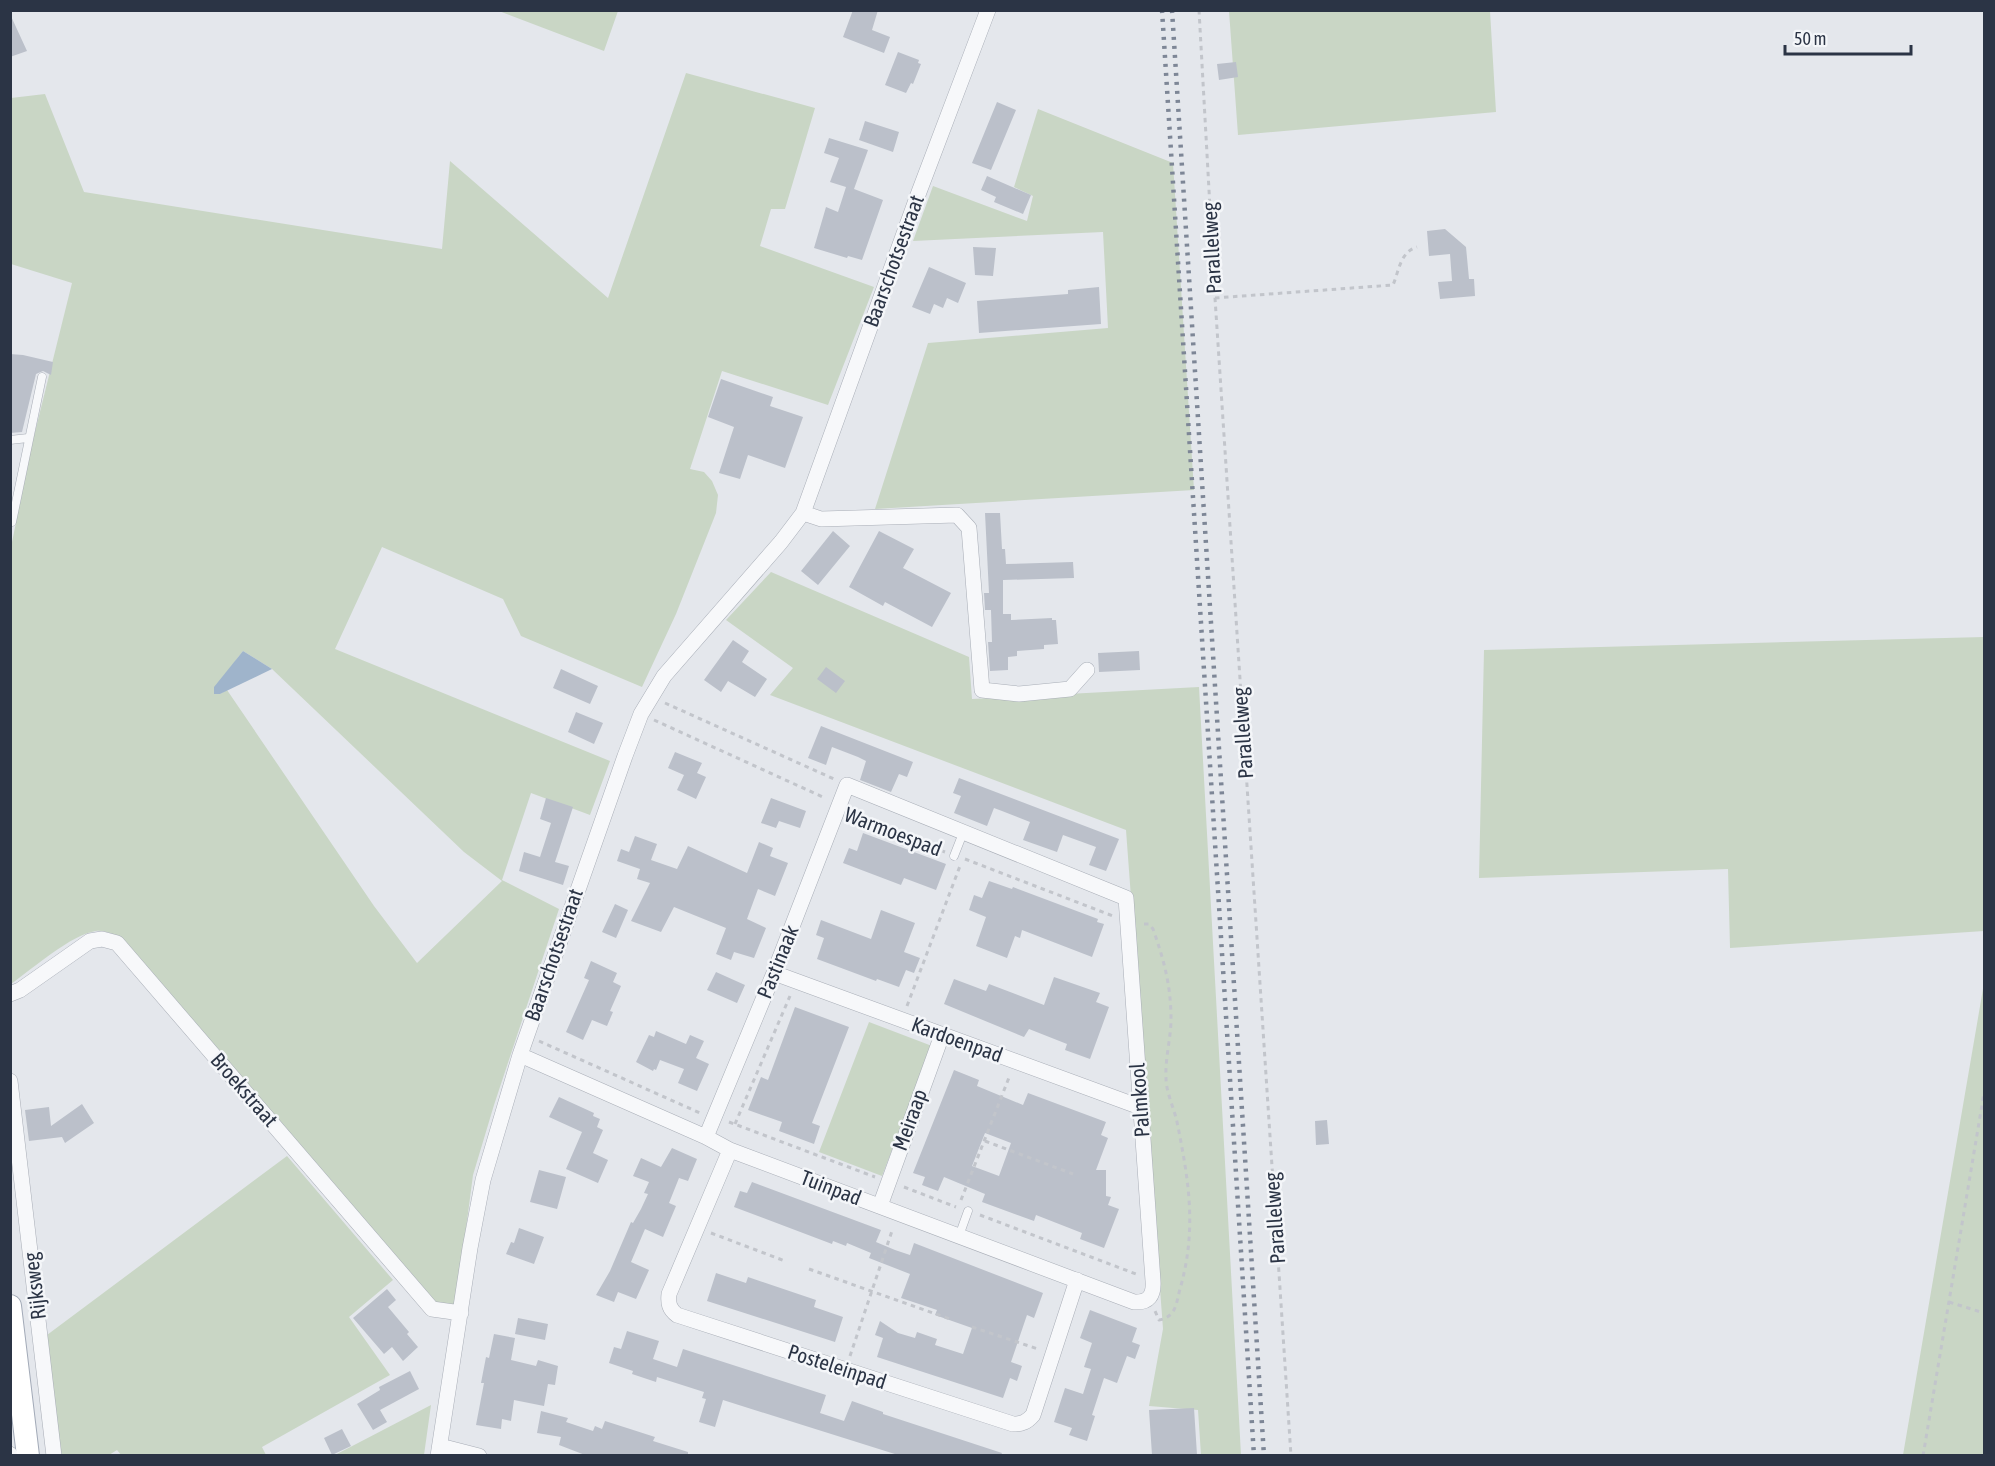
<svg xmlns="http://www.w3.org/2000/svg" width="1995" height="1466" viewBox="0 0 1995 1466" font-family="'Asap Condensed',sans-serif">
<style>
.green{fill:#c9d6c5;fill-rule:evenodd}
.water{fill:#9fb4cb}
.building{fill:#bbc0ca;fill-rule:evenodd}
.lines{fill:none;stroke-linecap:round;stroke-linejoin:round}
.service-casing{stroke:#a9aeb7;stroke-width:9}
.minor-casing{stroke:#a9aeb7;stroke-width:16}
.primary-casing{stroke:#a3abb8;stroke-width:24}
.path{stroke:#c2c5cb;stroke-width:3;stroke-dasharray:4.5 4.5;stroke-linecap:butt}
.service{stroke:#f7f8fa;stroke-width:8}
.minor{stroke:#f7f8fa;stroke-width:15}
.primary{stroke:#fff;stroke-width:22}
.rail{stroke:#7d8696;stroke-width:4.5;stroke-dasharray:3 6;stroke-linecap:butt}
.labels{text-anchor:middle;stroke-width:5;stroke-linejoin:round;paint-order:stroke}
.street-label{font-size:21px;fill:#2b3445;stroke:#f4f6f9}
</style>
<rect width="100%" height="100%" fill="#e4e7ec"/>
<path class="green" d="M499,11H618L604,51Z
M1229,11H1490L1496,112L1238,135Z
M686,73L815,108L785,209H771L760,246L874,287L828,405L722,371L690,469L704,472L712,481L718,495L716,513L676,614L642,687L521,636L503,599L382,547L335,649L610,761L590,815L531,793L502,880L559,909L494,1105L473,1175L456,1305L433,1304L119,937C112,934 104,930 96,931C72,934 32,969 11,984V547L32,444L72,283L11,264V98L45,94L84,192L442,249L450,161L608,298ZM243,651L272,669L464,852L502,881L417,963L374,906L227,690L220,694L236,660Z
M1038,109L1173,163L1194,490L875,509L928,343L1108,328L1103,232L913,241L933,186L1027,221L1033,196L1014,187Z
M771,572L969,657L972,699L1199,687L1241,1455H1201L1198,1410L1149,1406L1163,1329L1126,830L770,695L793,668L726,620Z
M1984,637V931L1730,948L1728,869L1479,878L1484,650Z
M1984,983V1455H1903Z
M869,1022L932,1046L882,1176L819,1152Z
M287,1156L393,1280L349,1317L390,1375L262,1447L266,1455L122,1456L117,1450L109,1455H61L47,1335Z
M431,1405L424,1455H335Z"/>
<path class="water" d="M243,651L272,669L220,694H214V687Z"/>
<path class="building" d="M853,10H878L872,30L890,37L884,53L843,37Z
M10,14L27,51L10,57Z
M898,52L919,60L918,63L921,64L913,84L911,83L906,93L885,85Z
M1236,62L1238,77L1219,80L1217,64Z
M997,102L1016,110L991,170L972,163Z
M865,121L899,132L893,152L859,140Z
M829,138L868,150L854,189L883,200L862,260L848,256L847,258L814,248L826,207L838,212L846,187L830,182L839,158L824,153Z
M987,176L1031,195L1023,214L994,202L996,197L981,190Z
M1445,229L1466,247L1469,279H1474L1475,296L1440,299L1438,282L1452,281L1450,254L1429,256L1427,231Z
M973,247L996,248L993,276L975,275Z
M929,267L966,283L958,303L947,298L943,308L934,304L930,314L912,307Z
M1099,287L1101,324L979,333L977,301L1068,294V290Z
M10,354L23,355L53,362L51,375L43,371L36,374L22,432L10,433Z
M721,379L773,397L770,406L803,417L785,468L748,455L740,479L719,473L734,427L708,417Z
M985,513H1000L1002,549H1005L1006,564L1073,562L1074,578L1003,580V614H1011V620L1052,618V620H1056L1058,644L1044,645V649L1017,651V656L1008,657V670L990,671L988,642H992L991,610H985L984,593H989Z
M833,531L850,546L818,585L801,571Z
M879,531L914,549L903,568L951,593L932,627L885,602L883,606L849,587Z
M733,640L749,651L742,662L767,679L755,697L728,681L721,692L704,680Z
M1139,651L1140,670L1099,672L1098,653Z
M826,667L845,681L836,693L817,679Z
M561,669L598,686L590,704L553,688Z
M576,712L603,723L594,744L568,732Z
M821,726L913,762L907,777L899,774L891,792L860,780L866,761L858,757L832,747L826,765L808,758Z
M675,752L702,763L697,773L706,777L696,799L677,790L684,775L668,768Z
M959,778L1119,839L1106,871L1089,865L1096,847L1063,835L1057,852L1023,840L1030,822L1002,811L994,808L987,826L954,813L961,796L953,793Z
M546,798L573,807L555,862L569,866L563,885L519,871L524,852L540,857L551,823L540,819Z
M771,798L806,811L800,828L779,821L776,828L761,823Z
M863,833L946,864L936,890L904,878L901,885L843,863L849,848L857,851Z
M635,836L657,844L651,860L677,869L688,846L747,873L759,842L773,848L770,856L788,863L775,896L758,889L747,919L766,928L754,958L734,952L731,960L716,954L726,928L674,907L661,932L631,921L650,883L637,879L640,869L617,861L621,849L629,852Z
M989,881L1012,889L1013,887L1098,919L1097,922L1104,924L1092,957L1022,930L1020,938L1015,936L1007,958L976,946L986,917L969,910L974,895L982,898Z
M615,904L628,910L616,938L602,932Z
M881,910L915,923L904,952L920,958L914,973L906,970L899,987L877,979L876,981L817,959L824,938L816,935L821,920L871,939Z
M591,961L617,973L613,982L621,986L610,1011L613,1012L607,1026L592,1020L583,1040L566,1032L589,980L584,978Z
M716,972L745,985L737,1003L707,990Z
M1054,977L1100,993L1096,1002L1109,1007L1090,1059L1065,1050L1067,1044L1029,1029L1024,1037L944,1004L954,979L986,991L989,984L1044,1005Z
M795,1007L849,1027L812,1123L820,1126L814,1144L779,1131L782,1122L748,1110L761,1077L768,1080Z
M656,1031L686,1044L690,1035L704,1041L696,1058L709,1064L697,1091L678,1083L684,1069L660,1060L656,1070L654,1069L653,1071L636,1062L649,1035L654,1037Z
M954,1070L979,1080L977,1086L1023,1105L1028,1093L1106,1122L1101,1135L1108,1138L1096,1170H1106V1196L1111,1197L1108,1205L1119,1209L1104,1248L1080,1239L1082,1233L1036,1215L1034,1221L982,1202L985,1194L944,1177L938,1191L922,1185L925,1177L913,1173ZM985,1133L1011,1143L999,1176L972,1166Z
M559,1097L594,1113L593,1116L600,1119L597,1127L603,1130L593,1153L608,1160L598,1183L566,1169L582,1132L549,1117Z
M82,1104L94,1123L65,1143L62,1137L29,1141L25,1110L49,1107L51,1126Z
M1327,1120L1329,1144L1316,1145L1315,1121Z
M672,1148L697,1159L688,1181L679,1178L669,1203L676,1206L663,1237L645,1229L642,1236L631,1262L649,1270L636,1299L618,1292L614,1302L596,1295L610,1271L631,1222L633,1223L641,1209L648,1194L644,1193L649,1182L633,1176L641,1158L661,1167Z
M539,1170L566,1177L557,1209L530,1202Z
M752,1182L881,1230L876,1242L895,1250L910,1255L914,1243L1043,1293L1034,1318L1027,1315L1011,1362L1022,1366L1017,1381L1010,1378L1003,1398L877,1357L883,1338L875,1335L880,1321L898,1333L915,1338L917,1332L937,1339L935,1345L963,1354L972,1328L935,1315L937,1310L901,1298L910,1274L869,1258L871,1253L847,1243L846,1246L833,1241L832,1244L734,1207L740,1191L747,1193Z
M519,1228L544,1237L534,1264L506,1254L511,1242L514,1243Z
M716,1273L746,1283L748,1277L816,1300L814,1307L843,1317L835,1342L707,1301Z
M387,1289L396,1300L388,1307L409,1332L407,1334L418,1347L403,1361L392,1347L384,1354L353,1318Z
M1090,1310L1137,1328L1132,1342L1140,1345L1135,1359L1127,1356L1117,1383L1104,1378L1092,1415L1095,1416L1087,1441L1069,1435L1072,1428L1054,1422L1065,1388L1083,1394L1091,1369L1084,1367L1092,1343L1080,1338Z
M518,1318L548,1324L545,1340L515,1334Z
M627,1331L659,1341L653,1359L677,1367L683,1349L826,1395L820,1413L844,1421L852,1401L883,1412V1414L1002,1453L1001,1455H898L723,1400L715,1427L699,1422L706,1399L702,1398L704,1392L657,1377L656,1382L632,1374L633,1371L609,1363L614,1347L621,1349Z
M494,1334L515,1338L511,1360L536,1366L538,1360L558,1366L555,1385L548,1384L544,1406L514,1400L511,1421L502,1419L501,1429L476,1425L484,1383H481L486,1357L489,1358Z
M410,1371L419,1389L380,1410L387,1422L373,1430L357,1404L380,1390L379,1387Z
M1194,1408L1197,1455H1152L1149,1410Z
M541,1411L568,1418L566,1422L593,1431L595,1426L602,1429L605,1421L627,1428L655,1437L653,1441L688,1452V1455H585L559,1445L561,1437L537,1433Z
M342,1429L351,1446L332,1455L324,1438Z"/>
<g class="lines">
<g class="service-casing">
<path id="service" d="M10,440L28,438
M12,522L42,377
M954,856L963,833
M959,1236L968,1211"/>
</g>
<g class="minor-casing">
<path id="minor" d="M803,513L821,519L957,515L969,528L982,690L1019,694L1070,689L1087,670
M774,973L1140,1107
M10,994L20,990L90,941L102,939L117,943L432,1309L461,1313
M520,1055L706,1137L730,1150L1134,1302C1149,1303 1154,1295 1153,1281L1126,898L847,785L774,973L706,1137
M10,1081L54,1456
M730,1150L669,1294C668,1303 669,1309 677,1315L1013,1424C1022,1424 1027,1422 1033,1415L1077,1280
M880,1206L942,1035
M440,1446L479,1456
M10,1454L11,1456
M438,1456L470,1248L483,1180L520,1055L625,756L641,714L664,676L781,542L803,513L919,192L988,10"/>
</g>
<g class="primary-casing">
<path id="primary" d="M10,1306L28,1456"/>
</g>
<path class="path" d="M1199,10L1215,298L1291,1456
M1215,298L1393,285C1399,271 1400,252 1417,247
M665,703L834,779
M654,720L825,798
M850,816L945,852
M965,859L1113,916
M1144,924H1149L1153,929C1164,960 1171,986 1171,1019C1171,1038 1165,1058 1166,1078C1166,1092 1174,1108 1177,1122C1189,1181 1197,1230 1180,1289C1176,1304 1176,1317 1159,1320L1155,1311
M907,1006L960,866
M539,1041L700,1113
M729,1122L875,1177
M735,1124L790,996
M985,1141L1073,1174
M904,1187L956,1207
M961,1200L1010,1075
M980,1215L1136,1274
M711,1233L785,1261
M809,1269L950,1319
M1949,1302L1984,1313
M972,1327L1038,1349
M850,1356L893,1228
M1923,1456L1984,1093"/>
<use href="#service" class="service"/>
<use href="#minor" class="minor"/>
<use href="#primary" class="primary"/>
<path class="rail" d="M1162,10L1254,1456
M1172,10L1264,1456"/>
</g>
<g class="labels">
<g class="street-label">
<text transform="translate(1212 248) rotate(-93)" y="7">Parallelweg</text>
<text transform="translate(894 261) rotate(-70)" y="7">Baarschotsestraat</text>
<text transform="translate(1243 733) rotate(-94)" y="7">Parallelweg</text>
<text transform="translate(893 832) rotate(21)" y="7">Warmoespad</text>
<text transform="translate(554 955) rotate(-71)" y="7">Baarschotsestraat</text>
<text transform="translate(778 962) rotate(-68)" y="7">Pastinaak</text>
<text transform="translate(957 1040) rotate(20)" y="7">Kardoenpad</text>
<text transform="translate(244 1090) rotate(49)" y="7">Broekstraat</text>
<text transform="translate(1140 1100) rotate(-94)" y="7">Palmkool</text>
<text transform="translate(910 1120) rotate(-70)" y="7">Meiraap</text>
<text transform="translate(831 1188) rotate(21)" y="7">Tuinpad</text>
<text transform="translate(1275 1218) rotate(-94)" y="7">Parallelweg</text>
<text transform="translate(35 1286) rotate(-97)" y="7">Rijksweg</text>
<text transform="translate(837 1367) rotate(18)" y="7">Posteleinpad</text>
</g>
</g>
<rect width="1995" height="1466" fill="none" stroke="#2b3445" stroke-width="24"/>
<path d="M1785 45v9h126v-9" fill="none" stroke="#2b3445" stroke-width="3"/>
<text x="1794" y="45" font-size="18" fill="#2b3445" stroke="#f4f6f9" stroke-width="4.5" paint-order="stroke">50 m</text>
</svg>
